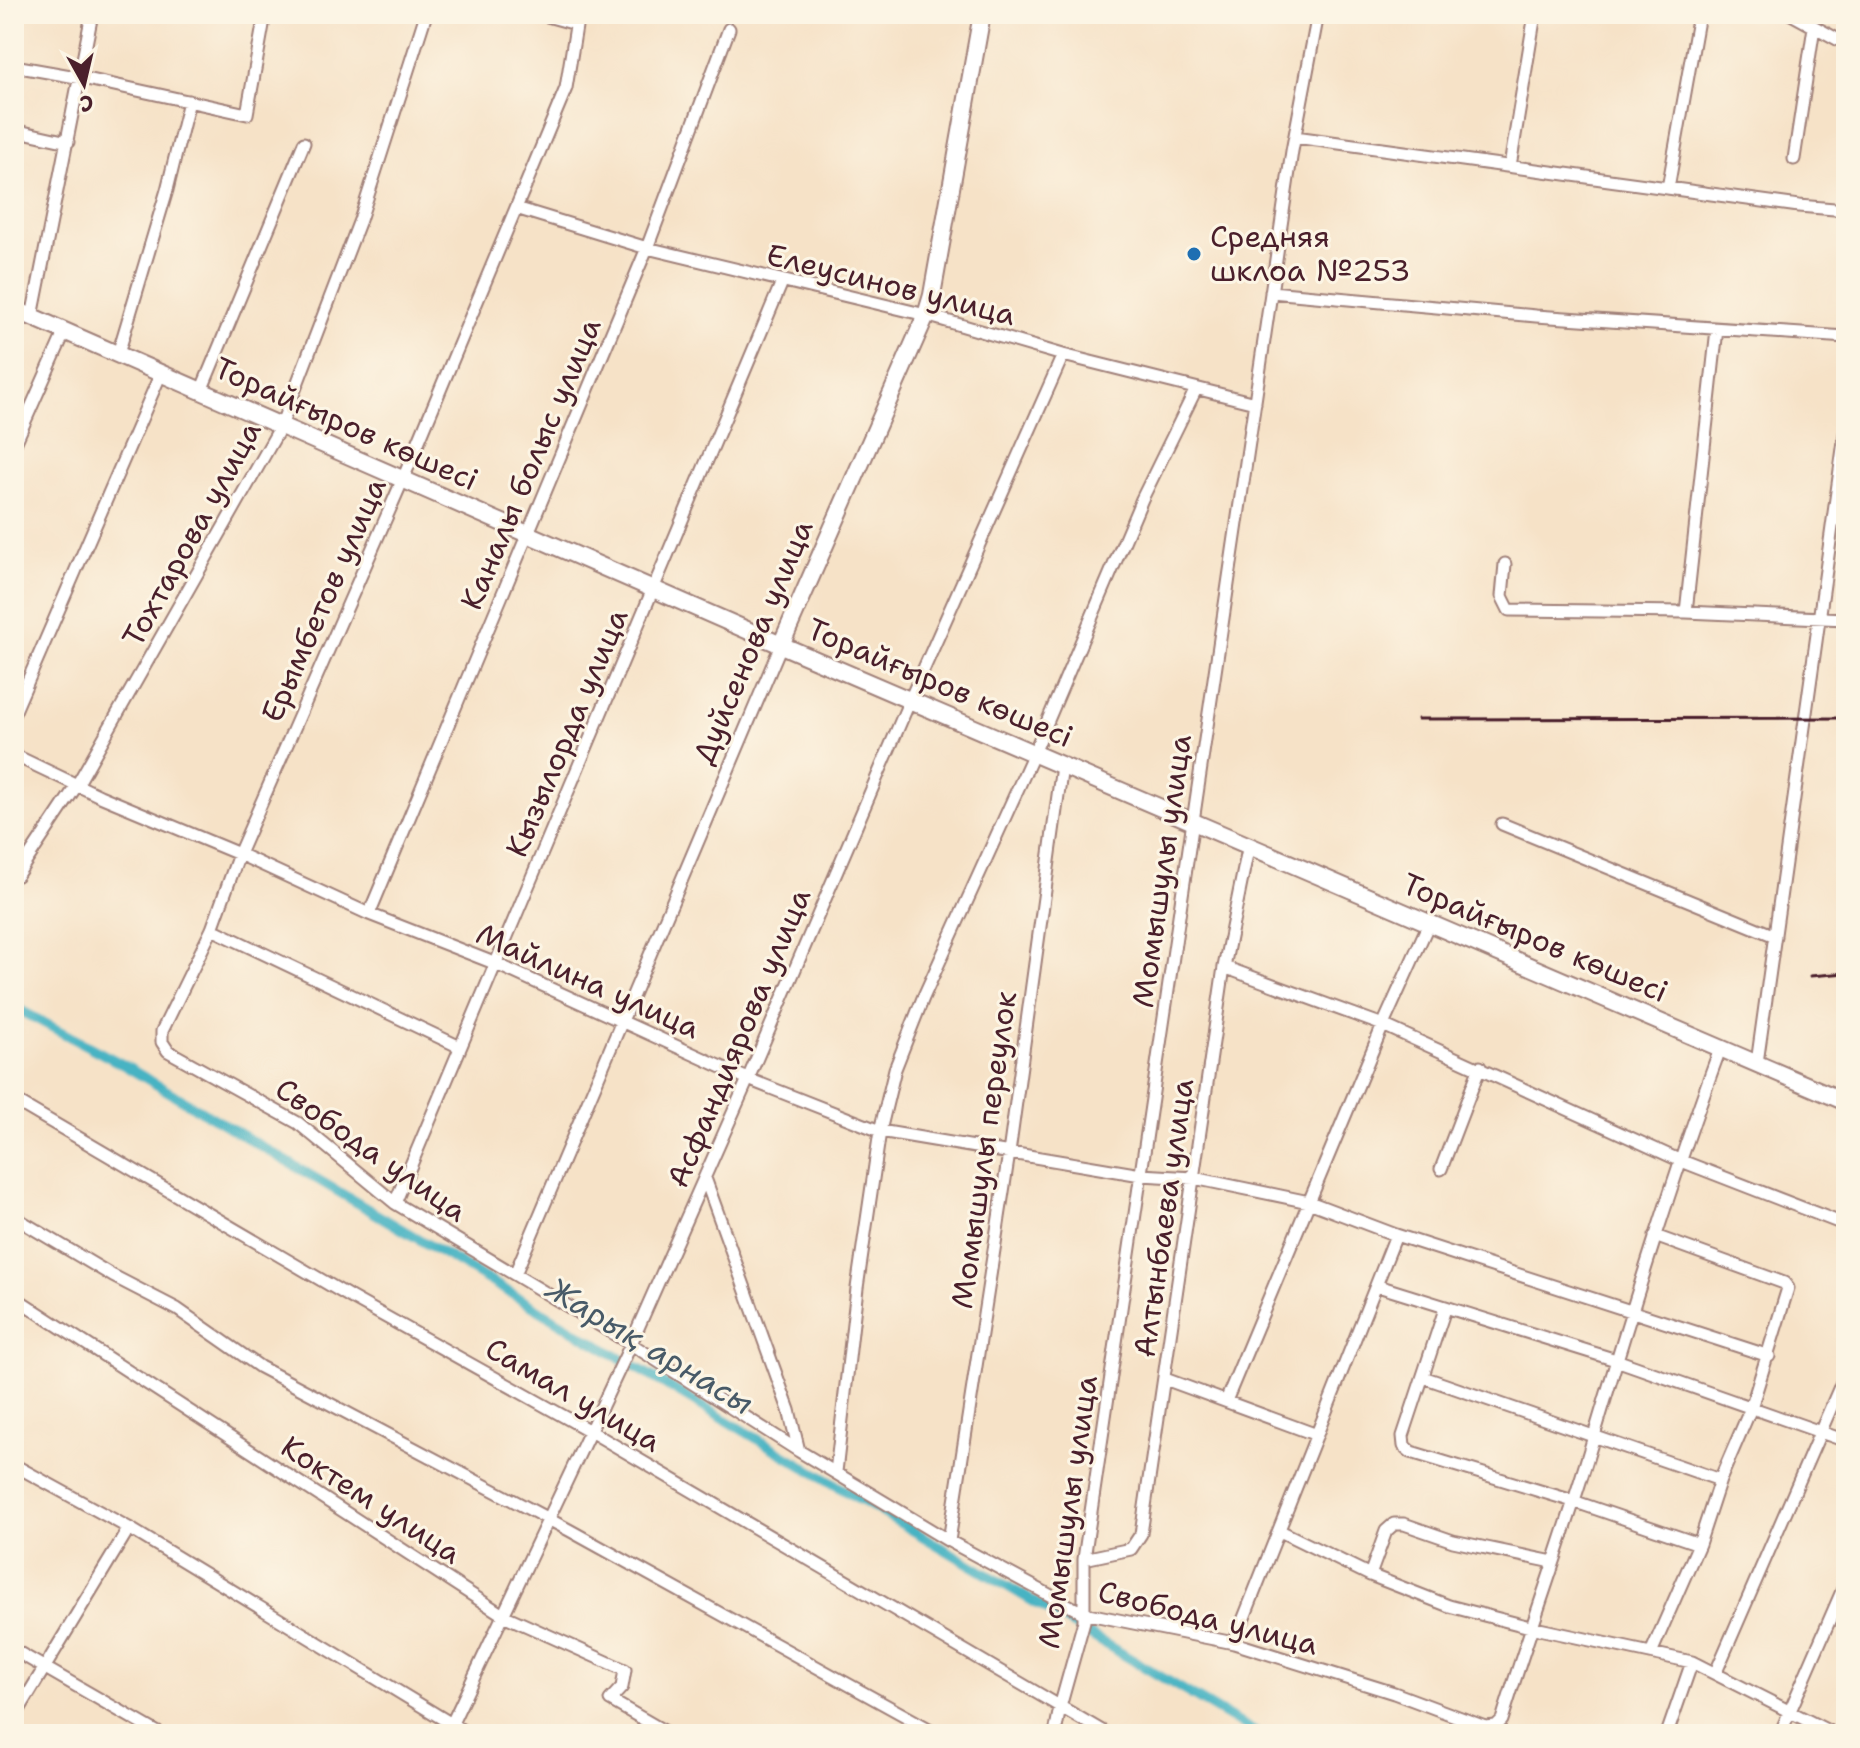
<svg xmlns="http://www.w3.org/2000/svg" width="1860" height="1748" viewBox="0 0 1860 1748" font-family="'Shantell Sans',sans-serif">
<style>
.lines{fill:none;stroke-linecap:round;stroke-linejoin:round}
.canal{stroke:#46b3c3;stroke-width:10}
.street-casing{stroke:#a08079;stroke-width:15}
.secondary-casing{stroke:#a08079;stroke-width:20}
.street{stroke:#fff;stroke-width:11}
.secondary{stroke:#fff;stroke-width:16}
.rail{stroke:#4a1f2b;stroke-width:3}
.poi-dot{fill:#1f6fb2;stroke:#fcf5e5;stroke-width:3}
.labels{text-anchor:middle;stroke-width:6;stroke-linejoin:round;paint-order:stroke}
.poi-label{font-size:30px;fill:#4a1f2b;stroke:#fcf5e5;text-anchor:start}
.street-label{font-size:30px;fill:#4a1f2b;stroke:#fcf5e5}
.water-label{font-size:32px;font-style:italic;fill:#485a68;stroke:#fcf5e5}
</style>
<rect width="100%" height="100%" fill="#fcf5e5"/>
<filter id="ink" filterUnits="userSpaceOnUse"><feTurbulence type="fractalNoise" baseFrequency=".0125" numOctaves="2"/><feDisplacementMap in="SourceGraphic" scale="16" xChannelSelector="R" yChannelSelector="G"/><feConvolveMatrix kernelMatrix="1 2 1 2 8 2 1 2 1" color-interpolation-filters="sRGB"/></filter>
<filter id="wash" filterUnits="userSpaceOnUse"><feTurbulence type="fractalNoise" baseFrequency=".006" numOctaves="4" result="noise"/><feDisplacementMap in="SourceGraphic" scale="32" xChannelSelector="R" yChannelSelector="G"/><feGaussianBlur stdDeviation="1.8" result="paint"/><feColorMatrix in="noise" values="0 0 0 0 0 0 0 0 0 0 0 0 0 0 0 0 0 1.4 0 .05"/><feComposite in="paint" operator="in"/></filter>
<g filter="url(#wash)">
<rect width="100%" height="100%" fill="#f6e2c7"/>
<g class="lines">
<path class="canal" d="M14,1007L120,1063L1258,1734"/>
</g>
</g>
<g filter="url(#ink)">
<g class="lines">
<g class="street-casing">
<path id="street" d="M540,14L576,24
M578,14L566,88L403,479L239,854L212,929L162,1031V1042L168,1051L298,1123L395,1203L631,1344L799,1451L949,1541L1083,1613L1234,1643L1394,1693L1485,1727L1496,1726L1502,1720C1531,1625 1566,1532 1594,1436C1633,1306 1673,1176 1720,1049
M1791,14L1846,44
M14,66L82,78L247,114L265,14
M14,130L68,142
M1295,137L1799,206L1846,210
M1794,159L1814,27
M1510,166L1535,14
M1668,188L1699,14
M516,208L647,248L926,315L1063,355L1255,403
M1271,292L1536,316L1846,337
M32,317L92,14
M118,354L167,190L189,101
M201,391L304,143
M14,446L65,331
M1505,564L1502,596L1509,610L1686,612L1846,619
M1686,612L1717,329
M14,713L161,373
M14,755L100,796L239,854L369,914L494,963L748,1079L880,1131L1141,1175L1194,1178L1309,1202L1396,1235L1769,1356
M1502,824L1775,936
M14,874L17,875L77,785L281,426L360,220L426,14
M369,914L647,248L729,29
M212,929L460,1047
M1224,967L1383,1025L1679,1160L1846,1225
M1757,1063L1846,427
M14,1100L352,1298L590,1431L1107,1734
M1441,1169L1480,1067
M705,1178L789,1410L799,1451
M395,1203L782,282
M14,1217L113,1276L177,1309L260,1367L569,1530L938,1734
M515,1274L781,645
M1378,1286L1616,1360L1846,1441
M14,1297L503,1615L625,1670L622,1687L610,1700L669,1734
M1445,1309L1403,1436L1404,1446L1411,1452L1573,1501L1699,1544
M1423,1377L1720,1480
M1165,1379L1317,1435
M1226,1401L1383,1025L1429,923
M14,1465L129,1528L468,1734
M836,1472L857,1288L880,1131L895,1069L923,998L1034,753L1142,499L1196,389
M1280,1531L1370,1575L1449,1606L1530,1627L1692,1662L1834,1734
M949,1541L1009,1153L1062,766
M1084,1559L1131,1549L1141,1534L1224,967L1249,844
M1370,1575L1386,1531L1394,1524H1404L1453,1541L1553,1562
M1234,1643L1396,1235
M14,1650L160,1734
M1651,1653L1699,1544L1720,1480L1751,1408L1788,1288L1784,1283L1655,1236
M1716,1672L1846,1373
M14,1718L129,1528
M447,1734L626,1355L748,1079L910,700L1063,355
M1055,1734L1060,1707L1084,1621V1559L1292,151L1318,14
M1667,1734L1692,1662
M1780,1734L1846,1582"/>
</g>
<g class="secondary-casing">
<path id="secondary" d="M14,309L781,645L1846,1102
M781,645L926,315L932,295L982,14"/>
</g>
<use href="#street" class="street"/>
<use href="#secondary" class="secondary"/>
<path class="rail" d="M1418,719L1846,718
M1810,976L1846,973"/>
</g>
</g>
<circle class="poi-dot" cx="1194" cy="254" r="8"/>
<g class="labels">
<g class="poi-label">
<text x="1210" y="247">Средняя<tspan x="1210" dy="34">шклоа №253</tspan></text>
</g>
<g class="street-label">
<text transform="translate(891 285) rotate(14)" y="10">Елеусинов улица</text>
<text transform="translate(346 424) rotate(24)" y="10">Торайғыров көшесі</text>
<text transform="translate(531 464) rotate(-67)" y="10">Каналы болыс улица</text>
<text transform="translate(192 534) rotate(-61)" y="10">Тохтарова улица</text>
<text transform="translate(324 600) rotate(-66)" y="10">Ерымбетов улица</text>
<text transform="translate(753 642) rotate(-67)" y="10">Дуйсенова улица</text>
<text transform="translate(940 683) rotate(23)" y="10">Торайғыров көшесі</text>
<text transform="translate(567 733) rotate(-67)" y="10">Кызылорда улица</text>
<text transform="translate(1162 871) rotate(-82)" y="10">Момышулы улица</text>
<text transform="translate(1535 938) rotate(23)" y="10">Торайғыров көшесі</text>
<text transform="translate(588 981) rotate(24)" y="10">Майлина улица</text>
<text transform="translate(739 1038) rotate(-67)" y="10">Асфандиярова улица</text>
<text transform="translate(371 1150) rotate(35)" y="10">Свобода улица</text>
<text transform="translate(984 1150) rotate(-82)" y="10">Момышулы переулок</text>
<text transform="translate(1164 1218) rotate(-82)" y="10">Алтынбаева улица</text>
<text transform="translate(573 1395) rotate(30)" y="10">Самал улица</text>
<text transform="translate(371 1500) rotate(33)" y="10">Коктем улица</text>
<text transform="translate(1068 1512) rotate(-82)" y="10">Момышулы улица</text>
<text transform="translate(1208 1618) rotate(14)" y="10">Свобода улица</text>
</g>
<g class="water-label">
<text transform="translate(650 1346) rotate(31)" y="11">Жарық арнасы</text>
</g>
</g>
<rect width="1860" height="1748" fill="none" stroke="#fcf5e5" stroke-width="48"/>
<g transform="translate(84 84) rotate(172)" stroke="#fcf5e5" stroke-width="6" paint-order="stroke">
<path d="M0-6L14 30L0 20L-14 30Z" fill="#4a1f2b"/>
<text y="-12" font-size="22" font-weight="bold" text-anchor="middle" fill="#4a1f2b">С</text>
</g>
</svg>
